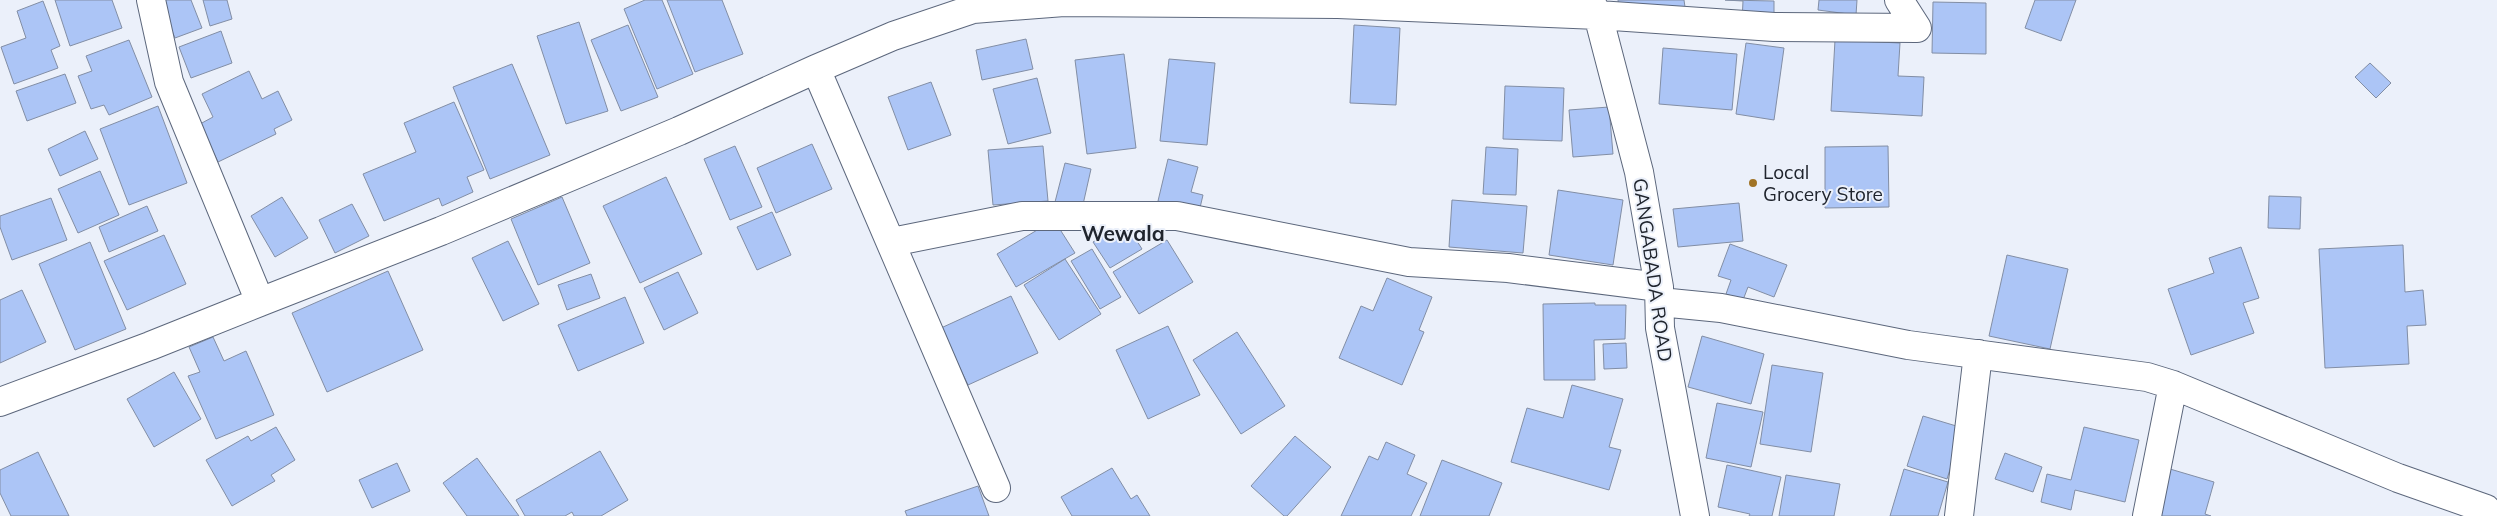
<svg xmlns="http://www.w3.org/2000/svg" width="2497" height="516" viewBox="0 0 2497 516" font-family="Mulish,sans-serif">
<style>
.building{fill:#acc5f6;stroke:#828ea5}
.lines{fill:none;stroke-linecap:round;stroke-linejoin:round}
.street-casing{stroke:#5c677c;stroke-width:30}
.street{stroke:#fff;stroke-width:28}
.poi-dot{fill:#a07325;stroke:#ebf0fa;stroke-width:2}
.labels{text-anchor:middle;stroke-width:4;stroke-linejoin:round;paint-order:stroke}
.poi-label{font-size:19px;fill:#20252e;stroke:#ebf0fa;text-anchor:start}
.street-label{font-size:19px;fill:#20252e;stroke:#ebf0fa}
.quarter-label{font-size:21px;font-weight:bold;fill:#20252e;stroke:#ebf0fa}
</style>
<rect width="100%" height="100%" fill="#ebf0fa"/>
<path class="building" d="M55,0H112L122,28L70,46Z
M159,0H191L202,28L175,38Z
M203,0H227L232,19L210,26Z
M645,0H662L693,74L657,89L624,9Z
M667,0H722L743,54L695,72Z
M1618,0H1684L1685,7L1619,10Z
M1725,0L1774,1V22L1742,21L1743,1Z
M1819,0H1857L1856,15L1818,10Z
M2035,0H2076L2061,41L2025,28Z
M43,1L60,46L51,50L58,68L14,84L1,47L26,38L17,11Z
M1933,2L1986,3V54L1932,53Z
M579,22L608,111L566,124L537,36Z
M628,25L658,97L621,111L591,40Z
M1354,25L1400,28L1396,105L1350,103Z
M221,31L232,63L191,78L179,47Z
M1026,39L1033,69L982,80L976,50Z
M129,40L152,97L109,115L104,105L91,109L78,76L92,71L86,56Z
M1835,40L1900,43L1898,76L1924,77L1922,116L1831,111Z
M1746,43L1784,48L1774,120L1736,114Z
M1663,48L1737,54L1732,110L1659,104Z
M1124,54L1136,148L1087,154L1075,60Z
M1169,59L1215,63L1207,145L1160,141Z
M2370,63L2391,83L2376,98L2355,77Z
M512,64L550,155L490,179L453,87Z
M249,71L262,99L278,91L292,120L274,129L276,134L218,162L200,124L213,117L202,94Z
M65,74L76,103L27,121L16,91Z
M1037,78L1051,133L1008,144L993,89Z
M931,82L951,135L908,150L888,97Z
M1505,86L1564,88L1562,141L1503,139Z
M454,102L484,170L467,177L473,192L442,206L439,198L384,221L363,174L416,152L404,123Z
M158,106L187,183L129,205L100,129Z
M1609,107L1613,154L1573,157L1569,110Z
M85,131L98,159L60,176L48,149Z
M812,144L832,189L776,213L757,168Z
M735,146L762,207L730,220L704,159Z
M1043,146L1048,201L993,205L988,150Z
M1888,146L1889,207L1825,208V147Z
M1486,147L1518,149L1516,195L1483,194Z
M1168,159L1198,167L1191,192L1203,195L1199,212L1158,201Z
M1065,163L1091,169L1082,209L1055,202Z
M100,171L119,215L78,233L58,189Z
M666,177L702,254L640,283L603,206Z
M1558,190L1623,200L1613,265L1549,255Z
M2269,196L2301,197L2300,229L2268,228Z
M282,197L308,238L275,257L251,216Z
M562,197L590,263L538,285L511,219Z
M51,198L67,240L12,260L0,227V216Z
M1452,200L1527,206L1523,253L1449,247Z
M1739,203L1743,241L1678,247L1673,209Z
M352,204L369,236L335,253L319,220Z
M147,206L158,231L109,252L99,227Z
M772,212L791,255L757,270L737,227Z
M1054,220L1075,253L1016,287L997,254Z
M1125,222L1142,249L1110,268L1093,242Z
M164,235L186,284L127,310L104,261Z
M1167,240L1193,282L1139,314L1113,272Z
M508,241L539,304L503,321L472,258Z
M90,242L126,329L75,350L39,264Z
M1730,244L1787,265L1774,297L1748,287L1743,300L1726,294L1731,280L1718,276Z
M2403,245L2405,292L2423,290L2426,325L2407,326L2409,364L2325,368L2319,249Z
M2241,247L2259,298L2243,303L2254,333L2191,355L2168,289L2214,273L2209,258Z
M1092,249L1121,297L1100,309L1071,261Z
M2007,255L2068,269L2050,349L1989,336Z
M1065,259L1101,314L1059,340L1024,285Z
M388,271L423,350L327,392L292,313Z
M678,272L698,313L664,330L644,288Z
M591,274L600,298L567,310L558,285Z
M1387,278L1432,297L1419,330L1424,332L1402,385L1339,358L1361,306L1373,311Z
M22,290L46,342L0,363V300Z
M1011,296L1038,353L968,385L941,328Z
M625,297L644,343L578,371L558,325Z
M1595,303V305H1626L1625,339L1594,340L1595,380H1544L1543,304Z
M1168,326L1200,395L1148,419L1116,350Z
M1237,332L1285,406L1241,434L1193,360Z
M1702,336L1764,354L1751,404L1688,387Z
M213,337L224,361L246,351L274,415L216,439L188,376L200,372L189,347Z
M1626,343L1627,368L1604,369L1603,344Z
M1772,365L1823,373L1811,452L1760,444Z
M174,372L201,419L154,447L127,399Z
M1572,385L1623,399L1609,447L1621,450L1609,490L1511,462L1527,408L1563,418Z
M1717,403L1763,412L1751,467L1706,458Z
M1923,416L1963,428L1947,479L1907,466Z
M276,427L295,460L271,475L275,481L232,506L206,460L248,436L251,441Z
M2084,427L2139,440L2125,502L2075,490L2071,510L2041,502L2047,474L2071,480Z
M1295,436L1331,467L1287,516H1284L1251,486Z
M1386,442L1415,455L1407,474L1427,483L1411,516H1341L1369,456L1378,460Z
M600,451L628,500L601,516H574L572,512L565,516H525L516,500Z
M38,452L69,516H11L0,493V470Z
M2005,453L2042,467L2033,492L1995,479Z
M477,458L519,516H467L443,483Z
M1442,460L1502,483L1489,516H1420Z
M397,463L410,491L372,508L359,480Z
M1727,465L1781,477L1772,516H1749L1750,514L1718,507Z
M1112,468L1131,499L1137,495L1150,516H1072L1061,497Z
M1904,469L1948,482L1938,516H1890Z
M2170,469L2214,482L2205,514L2211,516H2156Z
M1786,475L1840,484L1834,516H1779Z
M978,486L989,516H907L905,511Z"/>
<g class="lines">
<g class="street-casing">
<path id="street" d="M151,0L169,82L260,302L441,231L679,131L816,69L893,36L973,9L1064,2L1338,4L1598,15L1774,27L1917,28L1899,0
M1590,1L1598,15L1639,172L1659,287L1660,328L1695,516
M816,69L996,488
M892,242L1022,216H1177L1409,262L1508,268L1659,287
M1660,302L1721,308L1908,345L2147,377L2173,385L2398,478L2486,509
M0,402L150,346L260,302
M1959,516L1978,354
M2147,516L2173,385"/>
</g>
<use href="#street" class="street"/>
</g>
<circle class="poi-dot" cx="1753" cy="183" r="5"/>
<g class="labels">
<g class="poi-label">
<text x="1763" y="179">Local<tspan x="1763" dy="22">Grocery Store</tspan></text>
</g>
<g class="street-label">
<text transform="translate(1653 270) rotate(82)" y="7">GANGABADA ROAD</text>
</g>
<g class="quarter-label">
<text x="1123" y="241">Wewala</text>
</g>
</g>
</svg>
